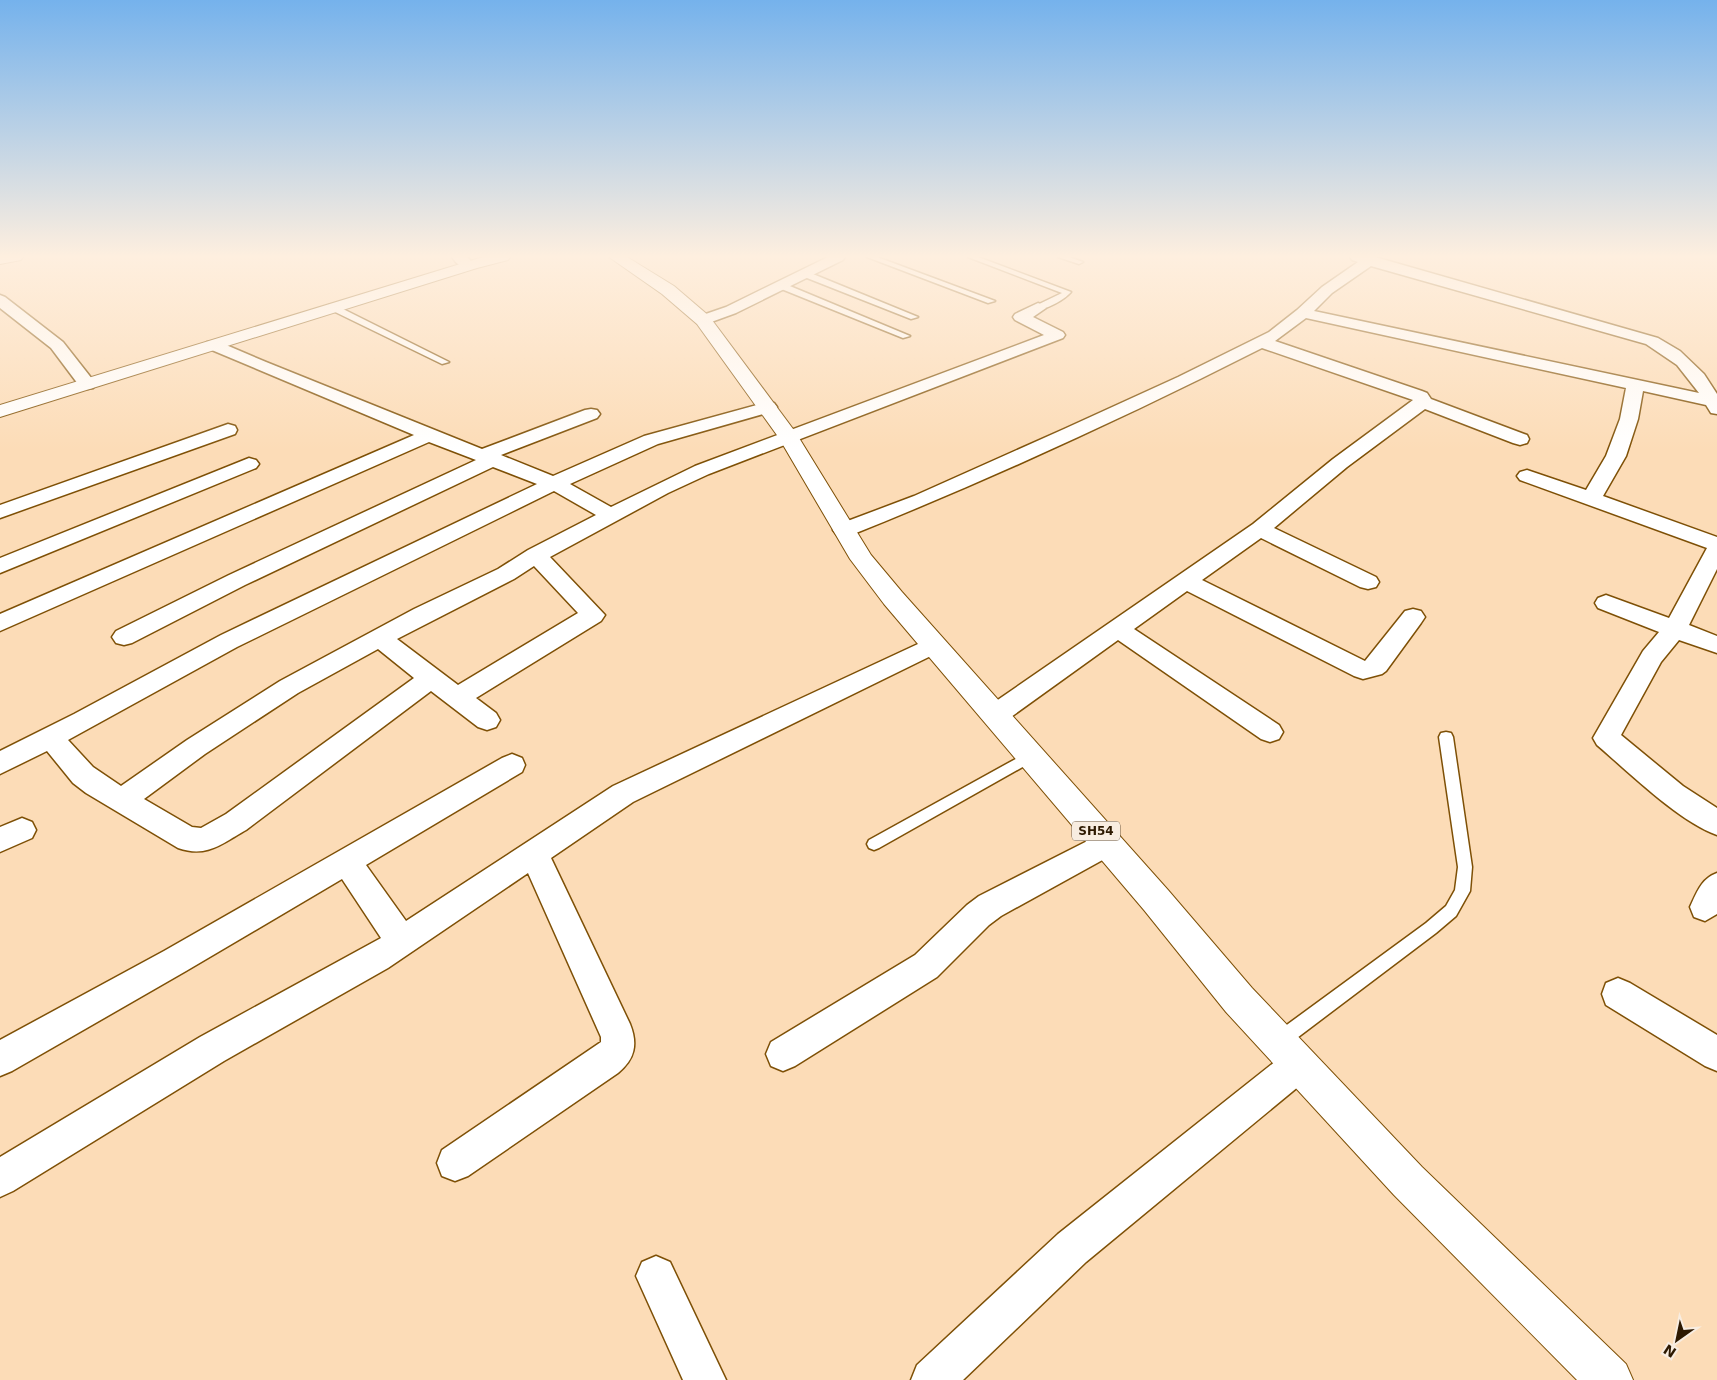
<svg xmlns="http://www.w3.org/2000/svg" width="1717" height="1380" viewBox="0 0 1717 1380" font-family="'DejaVu Sans',sans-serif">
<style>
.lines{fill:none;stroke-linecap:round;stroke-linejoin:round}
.lane-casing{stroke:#7e5006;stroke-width:3}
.street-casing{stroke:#7e5006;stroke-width:3}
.primary-casing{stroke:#7e5006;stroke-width:2}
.highway-casing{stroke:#7e5006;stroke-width:2}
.lane{fill:#fff;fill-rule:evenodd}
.street{fill:#fff;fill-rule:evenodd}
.primary{fill:#fff;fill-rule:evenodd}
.highway{fill:#fff;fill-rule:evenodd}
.labels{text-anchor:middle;stroke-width:4;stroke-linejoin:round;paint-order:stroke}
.shield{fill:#f8ede1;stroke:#6a5944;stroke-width:1}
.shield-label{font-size:12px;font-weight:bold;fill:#2d1901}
</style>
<rect width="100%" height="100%" fill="#fcdcb7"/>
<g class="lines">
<g class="lane-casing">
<path id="lane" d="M867,257H877L995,301L988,303Z
M968,257H978L1071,292C1064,300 1046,310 1035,310V306L1062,293Z
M1058,257H1069L1083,262L1079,264Z
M802,272H808L918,317L911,319L802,276Z
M779,284H785L910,336L903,338L779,288Z
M329,305H335L449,362L442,364L329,309Z
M1446,732L1451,733L1453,737L1472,867L1470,891L1456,916L1436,933L1285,1047L1279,1049L1273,1047L1271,1041L1273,1035L1426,923L1446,906L1455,890L1458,867L1439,737L1441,733Z
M1030,751L1035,752L1037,756L1035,760L879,848L874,850L869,848L867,844L869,840Z"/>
</g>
<g class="street-casing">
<path id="street" d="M452,257H467L475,265L473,268C464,270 457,265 452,257Z
M828,257H845L843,260L736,313L703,325L697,323L695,320L697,317L726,307Z
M1350,257H1375L1658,338L1680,351L1704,374L1717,394V414L1711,413L1706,405L1643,391L1638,419L1626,456L1603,496L1717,537V569L1689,625L1717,636V653L1679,640L1661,662L1621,735L1683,786L1717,808V835C1678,821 1629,772 1597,745L1593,738L1643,651L1659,632L1598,608L1595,603L1598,598L1606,595L1669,618L1707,548L1520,480L1517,476L1520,472L1527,470L1586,490L1606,456L1620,419L1626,388L1306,318L1275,341L1422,391L1427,393L1431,399L1527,435L1529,439L1527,443L1520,445L1513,443L1425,409L1347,467L1274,528L1376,577L1379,582L1376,587L1368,589L1360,587L1261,538L1202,580L1365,661L1405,611L1413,609L1421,611L1425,617L1421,623L1386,671L1382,674L1363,679L1354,676L1187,591L1134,629L1279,725L1283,732L1279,739L1270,742L1261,739L1118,640L1004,722L995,725L986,722L982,715L986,708L1253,524L1333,459L1413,400L1262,348C1128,416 991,479 851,535L844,536L837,535L833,530L837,525L914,496L1064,429L1178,377L1269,332L1297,310L1322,287L1358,262L1352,260ZM1371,266L1646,344L1677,365L1699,393L1314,311L1332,293Z
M0,295L5,297L63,342L96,384L93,388L87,389L81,388L51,348L0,308Z
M1038,303L1043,305L1046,308L1033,317L1063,332L1065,335L1063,338L709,474L668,493L550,557L605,615L601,621L476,698L496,713L500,720L496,727L487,730L478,727L431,691L246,830C221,844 207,858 178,848L86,793L73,783L47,751L0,774V751L74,714L221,635L537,484L493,467L245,585L132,643L124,645L116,643L112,637L116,631L229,575L476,460L429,442L0,631V614L414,435L207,348L205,345L207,342H219L266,362L482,449L585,410L591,409L597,410L600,414L597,418L501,455L553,476L644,436L768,402L774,403L777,407L774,411L658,444L570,484L611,507L695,466L1044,335L1015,320L1013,317L1015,314ZM554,491L596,515L528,550L498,569L414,609L280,681L187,740L121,786L93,767L68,740L237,647ZM534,566L578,613L458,685L397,639L514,579ZM378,649L414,678L226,814L201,828L192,827L144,799L205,754L298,693Z
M228,424L235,426L237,430L235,434L0,518V505Z
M249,458L256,460L259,464L256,468L0,573V558Z
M933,637L941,639L945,645L941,651L633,802L551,858L630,1024C638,1044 635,1059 618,1073L468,1176L455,1181L442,1176L437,1163L442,1150L601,1042V1037L528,873L388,968L224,1061L13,1191L0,1197V1157L200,1037L381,938L342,879L186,971L12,1071L0,1076V1040L164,951L502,758L512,754L522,758L525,765L522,772L366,865L406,921L613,786Z
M22,818L32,822L36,830L32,838L0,852V827Z
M1107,831L1117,834L1121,843L1117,852L1001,916L989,925L937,977L795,1066L783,1071L771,1066L766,1054L771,1042L915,955L967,905L979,896Z
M1717,873V914L1705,921L1694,917L1690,907C1697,892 1701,879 1717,873Z
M1618,978L1630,983L1717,1035V1071L1705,1066L1606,1005L1602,994L1606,983Z
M1298,1048L1310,1053L1315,1065L1310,1077L1086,1262L963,1380H911L917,1365L1058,1234L1286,1053Z
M656,1256L670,1262L726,1380H683L636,1276L642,1262Z"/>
</g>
<g class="primary-casing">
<path id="primary" d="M0,257H23L21,260L0,264Z
M609,257H627L674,286L709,316L796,433L871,555L902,592L1168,890L1252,988L1422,1167L1626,1364L1633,1380H1577L1394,1195L1226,1012L1144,910L884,604L850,559L779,438L697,324L662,294Z"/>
</g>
<g class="highway-casing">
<path id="highway" d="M483,257H510L508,260L477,268L0,417V405Z"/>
</g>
<use href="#lane" class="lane"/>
<use href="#street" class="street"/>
<use href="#primary" class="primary"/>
<use href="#highway" class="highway"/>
</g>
<linearGradient id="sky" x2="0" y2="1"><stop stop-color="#75b2ec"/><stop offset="0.57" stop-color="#feefdf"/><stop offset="1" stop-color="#feefdf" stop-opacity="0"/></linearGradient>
<rect width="1717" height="450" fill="url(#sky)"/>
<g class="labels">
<rect class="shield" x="1072" y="821.5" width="48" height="19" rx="4"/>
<g class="shield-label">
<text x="1096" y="835">SH54</text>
</g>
</g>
<g transform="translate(1677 1340) rotate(213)" stroke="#f8ede1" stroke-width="4" paint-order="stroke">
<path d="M0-4L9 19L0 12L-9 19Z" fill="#2d1901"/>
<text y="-8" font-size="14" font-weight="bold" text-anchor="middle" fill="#2d1901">N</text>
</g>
</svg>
